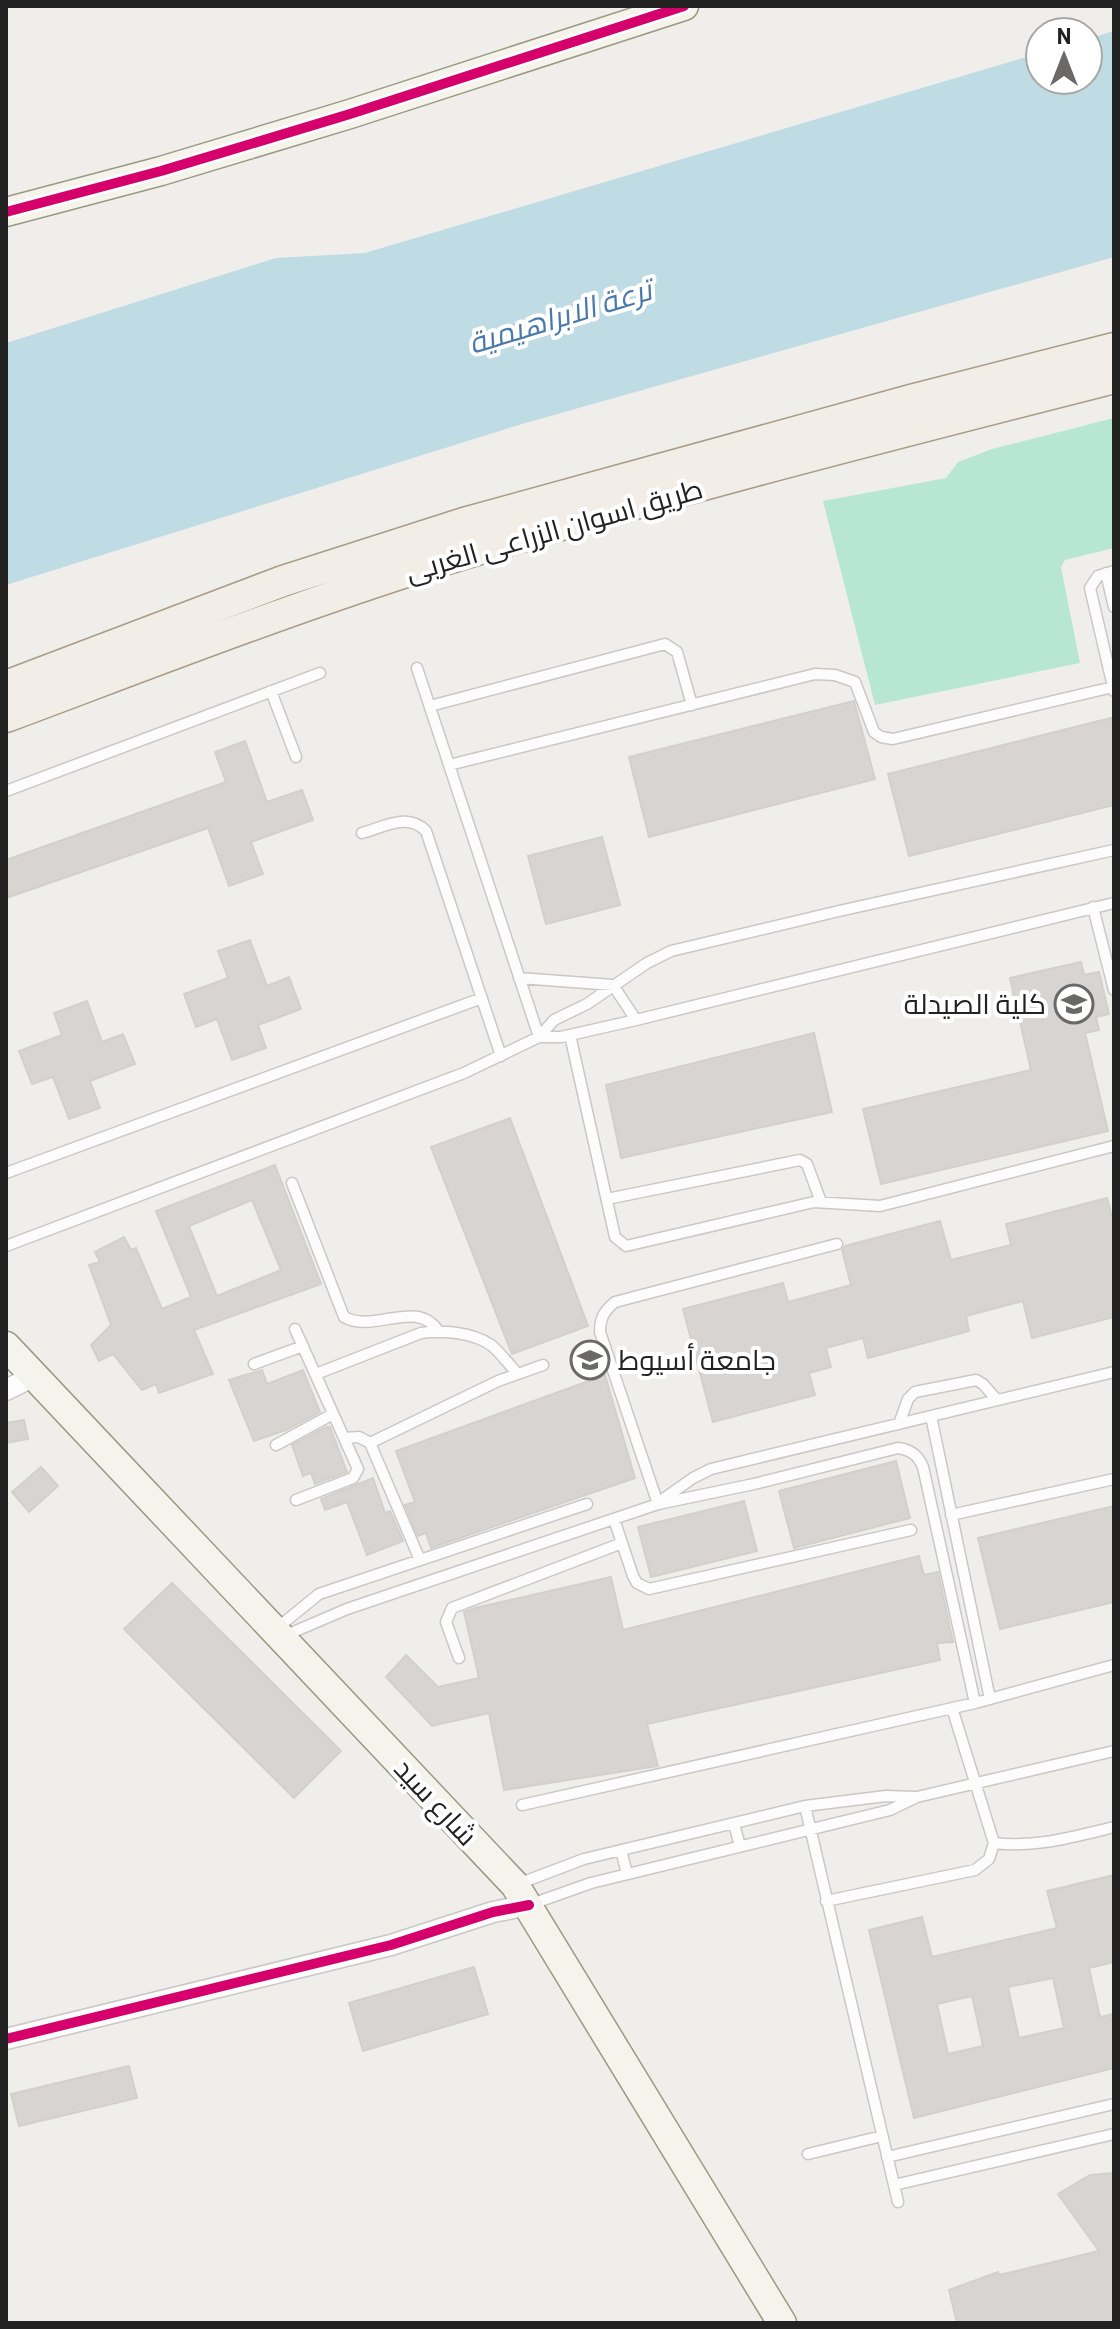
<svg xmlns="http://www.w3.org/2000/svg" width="1120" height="2329" viewBox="0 0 1120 2329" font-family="Barlow,Cairo,sans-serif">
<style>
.pitch{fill:#b7e6d2}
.water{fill:#bfdbe3}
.building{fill:#d7d4d2;stroke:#d3d0cc;stroke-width:2;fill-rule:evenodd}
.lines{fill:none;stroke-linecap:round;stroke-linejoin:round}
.lane-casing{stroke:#c9c8c7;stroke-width:13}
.street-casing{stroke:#c9c8c7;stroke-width:23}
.secondary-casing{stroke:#999a82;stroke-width:31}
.primary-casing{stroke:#a79c86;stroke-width:33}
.lane{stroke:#fdfcfc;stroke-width:10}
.street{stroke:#fdfcfc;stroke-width:20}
.secondary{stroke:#f4f4ed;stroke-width:28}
.primary{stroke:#f3ede7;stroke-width:30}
.cycleway-casing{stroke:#fff;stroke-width:15}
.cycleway{stroke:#d6006c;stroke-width:10}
.labels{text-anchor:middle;stroke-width:8;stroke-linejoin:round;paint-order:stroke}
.street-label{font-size:28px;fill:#222;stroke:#fff}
.poi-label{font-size:28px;fill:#222;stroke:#fff;text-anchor:end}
.water-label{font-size:30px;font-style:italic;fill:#4a7aab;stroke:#fff}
</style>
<rect width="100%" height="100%" fill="#f0eeeb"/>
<path class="pitch" d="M1114,418V548L1065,560L1061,567L1080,663L875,705L823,501L946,478L958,462L992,449Z"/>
<path class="water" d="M1114,31V257L522,424L6,585V343L276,258L365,253L1040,53V80H1088V39Z"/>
<path class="building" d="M854,701L875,779L649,837L629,757Z
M1111,718L1114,730V805L909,856L888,774Z
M245,741L267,802L302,790L313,820L251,842L263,874L229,886L208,828L6,898V860L226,782L215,752Z
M602,837L620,905L546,924L528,856Z
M250,940L267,986L289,977L301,1009L258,1025L266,1048L232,1060L217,1019L196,1027L184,994L228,978L218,951Z
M1081,962L1084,975L1099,972L1109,1014L1096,1017L1099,1030L1085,1033L1108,1131L881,1184L863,1109L1031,1070L1010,978Z
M87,1001L102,1042L123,1034L135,1064L90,1081L100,1108L69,1119L53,1077L32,1084L19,1051L62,1035L54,1013Z
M814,1033L832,1112L621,1158L606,1085Z
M510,1118L588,1326L512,1354L431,1147Z
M275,1165L321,1284L194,1330L213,1374L159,1393L156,1384L142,1390L113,1354L99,1361L91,1345L111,1325L89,1265L100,1262L95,1252L124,1237L131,1250L136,1248L162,1309L191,1297L156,1211ZM252,1200L281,1270L217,1296L189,1226Z
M1107,1198L1114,1224V1317L1032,1338L1023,1301L966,1316L969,1331L868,1358L863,1338L826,1348L831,1367L809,1373L815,1395L713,1422L683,1309L783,1283L788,1302L851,1285L842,1250L845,1246L940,1221L951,1260L1011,1245L1006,1224Z
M262,1370L267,1384L303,1370L320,1412L286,1430L254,1441L229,1380Z
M605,1375L635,1478L431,1548L426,1533L418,1536L405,1505L415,1502L396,1451Z
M24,1420L28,1439L6,1443V1423Z
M326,1427H330L347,1472L315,1484L311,1473L303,1476L292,1445Z
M896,1461L910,1518L794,1548L779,1491Z
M41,1467L58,1486L29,1512L12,1492Z
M373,1478L385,1513L390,1511L403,1541L367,1555L347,1502L325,1510L321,1499Z
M744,1501L757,1551L651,1577L638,1527Z
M1114,1506V1602L1000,1629L978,1538Z
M919,1556L924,1575L938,1572L953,1642L937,1643L940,1660L647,1724L658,1766L504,1790L489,1713L432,1726L386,1677L406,1655L438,1687L479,1678L464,1612L475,1608L611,1577L623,1630Z
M172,1583L341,1751L294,1798L124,1629Z
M1114,1875V1962L1089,1968L1100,2017L1114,2014V2068L914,2118L869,1930L922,1917L932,1957L1057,1928L1047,1891ZM1053,1978L1064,2028L1019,2038L1008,1987ZM972,1996L983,2046L948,2054L937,2004Z
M474,1967L488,2014L363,2051L349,2003Z
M129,2066L137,2098L19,2126L11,2094Z
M1114,2173V2323H957L949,2290L998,2272L999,2275L1099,2251L1058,2194L1090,2175Z"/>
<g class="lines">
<g class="lane-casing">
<path id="lane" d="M1114,571L1098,576L1090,588L1114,691
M1106,573L1114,607
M417,668L539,1037
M271,691L296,757
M430,706L665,644L677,652L692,705
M449,765L815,674L835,675L855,682L874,732L881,737L893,739L1113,687
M6,791L320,673
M362,833C384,827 408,812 426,831L501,1056
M1093,907L1114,990
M519,978L613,985L636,1020
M570,1035L615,1237L626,1246L814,1202L880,1206L1114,1146
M539,1037H561L636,1020L1114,903
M6,1173L482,998
M292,1183L344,1317C375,1334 417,1297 439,1332
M607,1199L800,1160L807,1164L821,1202
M6,1246L464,1073L539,1037L554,1020L587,1004L647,963L671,951L839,911L1114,850
M295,1329L358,1469L353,1478L296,1500
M254,1364L303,1346
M316,1374L421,1333C442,1330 472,1332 491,1345C501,1353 509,1365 518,1374
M931,1416L990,1699
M899,1424L908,1399L915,1392L976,1380L983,1384L997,1400
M344,1438L359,1437L370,1443L420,1560
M370,1443L498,1381L543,1365
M276,1445L333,1414
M659,1502L693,1478L711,1469L1114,1372
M658,1504L600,1332C600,1318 604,1311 615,1302L837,1244
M951,1515L1114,1479
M614,1519L633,1576L637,1583L649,1589L911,1530
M276,1629L319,1594L587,1504
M284,1636L347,1609L658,1504L754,1484L898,1448C911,1450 918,1455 923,1467L975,1703
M459,1658L446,1622L452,1608L622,1543
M522,1805L975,1703L1114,1665
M805,1806L898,2202
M734,1824L740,1846
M994,1843C1036,1848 1073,1837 1114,1827
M621,1850L627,1874
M518,1884L584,1859L805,1806L886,1796L915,1797
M826,1901L975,1870L989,1859L994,1843L952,1708
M529,1905L591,1883L890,1810L917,1797L1114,1751
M808,2154L882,2136
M887,2157L1114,2104
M894,2185L1114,2134"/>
</g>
<g class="street-casing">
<path id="street" d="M6,1390L34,1376
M6,2039L391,1945L493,1912L529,1905"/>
</g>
<g class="secondary-casing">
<path id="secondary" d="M6,212L161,171L350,114L684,6
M6,1346L515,1885L782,2323"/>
</g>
<g class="primary-casing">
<path id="primary" d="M6,686L283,581L464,523L911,400L1114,348
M6,717C140,667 273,615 409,571C641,498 878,438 1114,378"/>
</g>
<use href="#lane" class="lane"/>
<use href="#street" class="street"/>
<use href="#secondary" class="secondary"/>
<use href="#primary" class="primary"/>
<g class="cycleway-casing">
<path id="cycleway" d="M6,212L161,171L350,114L684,6
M6,2039L391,1945L493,1912L529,1905"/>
</g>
<use href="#cycleway" class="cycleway"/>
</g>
<defs>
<g id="school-ring" transform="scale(2)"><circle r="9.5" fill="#fff" stroke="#6a6968" stroke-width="1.5"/><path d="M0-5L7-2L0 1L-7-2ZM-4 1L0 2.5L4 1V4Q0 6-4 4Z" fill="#6a6968"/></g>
<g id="university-ring" transform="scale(2)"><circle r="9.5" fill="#fff" stroke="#6a6968" stroke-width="1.5"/><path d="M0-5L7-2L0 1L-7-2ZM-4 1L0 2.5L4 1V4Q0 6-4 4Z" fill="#6a6968"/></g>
</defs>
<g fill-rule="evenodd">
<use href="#school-ring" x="1074" y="1004"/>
<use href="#university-ring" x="590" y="1360"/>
</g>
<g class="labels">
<g class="street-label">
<text transform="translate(554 530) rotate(-16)" y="10">طريق اسوان الزراعى الغربى</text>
<text transform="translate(436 1802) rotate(47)" y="10">شارع سيد</text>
</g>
<g class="poi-label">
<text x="1046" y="1014">كلية الصيدلة</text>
<text x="618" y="1370" text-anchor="start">جامعة أسيوط</text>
</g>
<g class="water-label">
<text transform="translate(560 317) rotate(-17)" y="10">ترعة الابراهيمية</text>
</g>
</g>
<rect width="1120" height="2329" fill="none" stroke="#222222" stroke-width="16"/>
<g transform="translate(1064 56)"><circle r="38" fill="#ffffff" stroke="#a7a7a7" stroke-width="2"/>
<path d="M0-6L14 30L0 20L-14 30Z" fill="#6a6968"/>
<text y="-12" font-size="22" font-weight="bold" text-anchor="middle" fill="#222222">N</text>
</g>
</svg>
